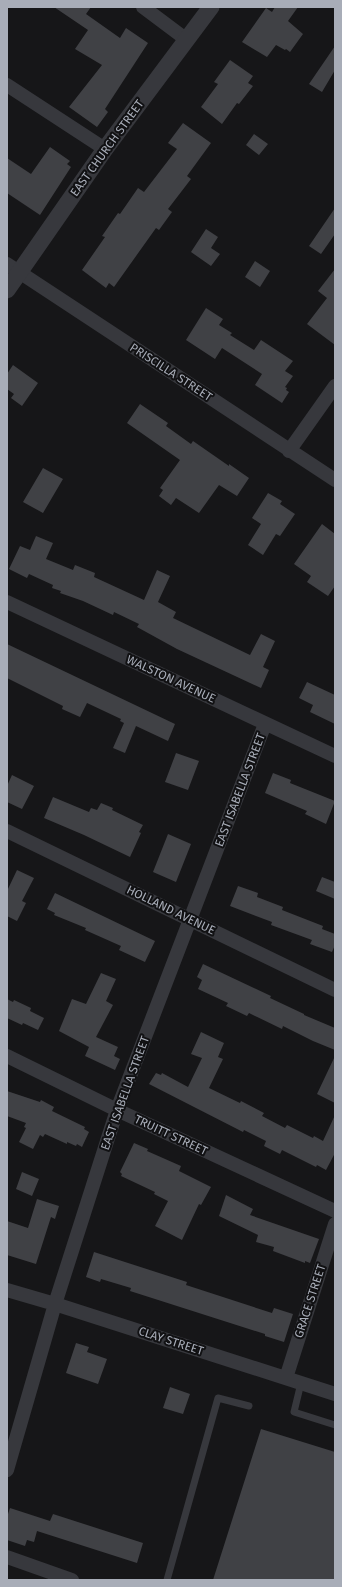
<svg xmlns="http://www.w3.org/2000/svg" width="342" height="1587" viewBox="0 0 342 1587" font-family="'Fira Sans',sans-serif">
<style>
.building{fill:#404145}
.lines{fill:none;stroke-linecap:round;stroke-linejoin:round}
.service{stroke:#37383d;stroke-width:7}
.minor{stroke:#37383d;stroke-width:14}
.tertiary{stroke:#37383d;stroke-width:17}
.labels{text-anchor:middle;stroke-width:4;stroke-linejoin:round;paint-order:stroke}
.street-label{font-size:12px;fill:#a8adb8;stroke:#111113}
</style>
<rect width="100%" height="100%" fill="#161618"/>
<path class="building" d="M54,7H91L86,14L120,38L126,28L148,43L105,109L108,112L97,127L69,107L102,65L75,49L88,30Z
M275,7H298L288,21L303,34L290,52L286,49L285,50L276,45L267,57L242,42L266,8L272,12Z
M335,46V70L322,92L309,84Z
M230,60L253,76L248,83L253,86L239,104L237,103L222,124L201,107L218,84L214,82Z
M183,123L211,143L187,176L191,179L168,209L172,212L159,230L156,228L114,287L109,283L106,288L82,270L105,237L102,236L118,213L120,214L138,188L144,192L177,149L168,143Z
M254,134L268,144L259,155L246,145Z
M50,147L70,161L67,164L71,167L40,215L7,193V158L31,174Z
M335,208V234L321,254L309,246Z
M206,229L218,237L211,248L220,254L211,266L191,252Z
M255,261L270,271L260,287L245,277Z
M335,269V345L307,324L327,298L318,291Z
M206,308L223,319L219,325L232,333L230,335L254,350L261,340L293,361L285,371L293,376L285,387L287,388L286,390L289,392L282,403L255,385L262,374L222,348L215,359L186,340Z
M13,365L38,383L22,406L11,398L14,394L7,389V374Z
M140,404L168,423L166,426L191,444L193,441L229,466V464L249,478L237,496L219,485L199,513L176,498L171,505L159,496L163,490L160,488L180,460L127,423Z
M43,468L63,479L43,513L23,502Z
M268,493L282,501L280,504L295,514L280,536L276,534L263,555L248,545L261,524L252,518Z
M322,524L335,534V586L328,596L307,582L311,576L294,564Z
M36,536L53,543L46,559L73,570L75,565L95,573L94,577L144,600L157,570L170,576L158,602L176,612L173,618L250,655L261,634L275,641L263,667L269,670L261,688L177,649L137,627L139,624L114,612L113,615L83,601L60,593L61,591L52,588L53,585L29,574L27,578L9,569L20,546L30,550Z
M7,644L175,724L168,741L136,726L125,753L113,748L124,723L120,721L121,719L87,703L80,717L62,709L63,706L7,678Z
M307,682L335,695V724L310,712L313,705L299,698Z
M176,753L199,761L188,790L165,782Z
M273,773L291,780L290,783L335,801L326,824L305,814L307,811L265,793Z
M12,775L34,786L22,809L7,802V786Z
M53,797L89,812L91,808L97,810L101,803L113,808L112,810L143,825L139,832L141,833L130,857L84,835L44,818Z
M168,834L191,844L176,882L153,872Z
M17,870L34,878L22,901L26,903L17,921L7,916V891Z
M322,877L335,882V899L316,891Z
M238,886L258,893L257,897L283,907L282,910L323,926L322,929L335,934V945L332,952L310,944L312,940L271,925L272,922L230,906Z
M55,893L155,941L145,962L119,950L121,946L85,930L86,928L54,915L55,913L47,909Z
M203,964L271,996L270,998L304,1014V1015L335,1028V1050L313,1041L283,1026L282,1029L249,1013L247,1016L226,1006L228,1003L198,989L202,980L197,977Z
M101,973L116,979L106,1001L113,1005L96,1037L118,1047L114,1056L120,1059L115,1070L85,1056L89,1047L59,1031L72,999L86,1004Z
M7,999L13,1002L14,1000L31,1008L30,1011L44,1018L38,1030L23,1023L22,1025L7,1018Z
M201,1032L224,1043L218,1057L223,1059L209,1088L240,1103L241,1101L264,1113L262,1116L285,1128L287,1125L313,1138L314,1136L323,1141L335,1115V1153L326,1170L317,1165L316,1167L282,1150L280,1154L264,1146L266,1141L244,1130L243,1132L149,1084L156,1073L161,1075L162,1073L188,1087L202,1058L191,1054Z
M335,1056V1103L317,1094Z
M7,1091L40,1102L41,1100L54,1107L52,1111L85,1127L84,1129L89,1132L82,1147L77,1144L76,1146L67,1142V1144L45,1134L43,1137L40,1135L33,1149L19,1142L26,1128L24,1127L26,1123L7,1116Z
M134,1143L148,1149L147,1151L181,1166L179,1171L211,1187L201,1205L199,1204L182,1240L155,1226L168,1201L154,1194L155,1192L121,1176L122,1174L120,1172Z
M22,1172L39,1179L32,1196L16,1189Z
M226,1195L253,1209L250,1215L319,1239L310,1263L305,1261V1263L273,1251L274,1247L256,1242L258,1235L219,1216Z
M37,1199L59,1206L55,1219L51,1217L36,1264L7,1255V1221L28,1228Z
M94,1252L187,1282L186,1285L272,1313L274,1308L293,1314L284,1342L265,1336V1334L130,1291L131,1288L101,1279L100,1282L86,1277Z
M76,1343L89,1347L87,1352L107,1359L98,1384L66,1373Z
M170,1387L190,1394L183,1414L163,1408Z
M261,1429L335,1452V1580H213Z
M10,1508L50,1521L53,1514L143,1543L137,1563L37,1531L34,1542L27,1540L25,1546L7,1540V1517Z"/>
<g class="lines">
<path class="service" d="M301,1383L294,1412L335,1425
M167,1580L218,1398L249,1406"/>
<path class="minor" d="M143,7L187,40
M7,85L105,149
M7,264L335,480
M289,451L335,386
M7,602L335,756
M7,831L335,990
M7,1056L117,1110L335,1211
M7,1290L55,1304L335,1394
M286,1378L335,1224
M7,1470L55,1304L117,1110L265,724
M7,1557L72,1580"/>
<path class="tertiary" d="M7,290L105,149L211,7"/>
</g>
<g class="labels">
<g class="street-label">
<text transform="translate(107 148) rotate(-54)" y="4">EAST CHURCH STREET</text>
<text transform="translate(171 372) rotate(33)" y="4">PRISCILLA STREET</text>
<text transform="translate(171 679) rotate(25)" y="4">WALSTON AVENUE</text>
<text transform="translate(240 790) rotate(-69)" y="4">EAST ISABELLA STREET</text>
<text transform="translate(171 910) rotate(26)" y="4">HOLLAND AVENUE</text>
<text transform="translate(125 1093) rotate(-70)" y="4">EAST ISABELLA STREET</text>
<text transform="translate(171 1135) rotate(25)" y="4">TRUITT STREET</text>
<text transform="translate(310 1301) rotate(-72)" y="4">GRACE STREET</text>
<text transform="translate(171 1341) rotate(18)" y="4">CLAY STREET</text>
</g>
</g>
<rect width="342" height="1587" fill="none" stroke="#a8adb8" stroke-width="16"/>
</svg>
